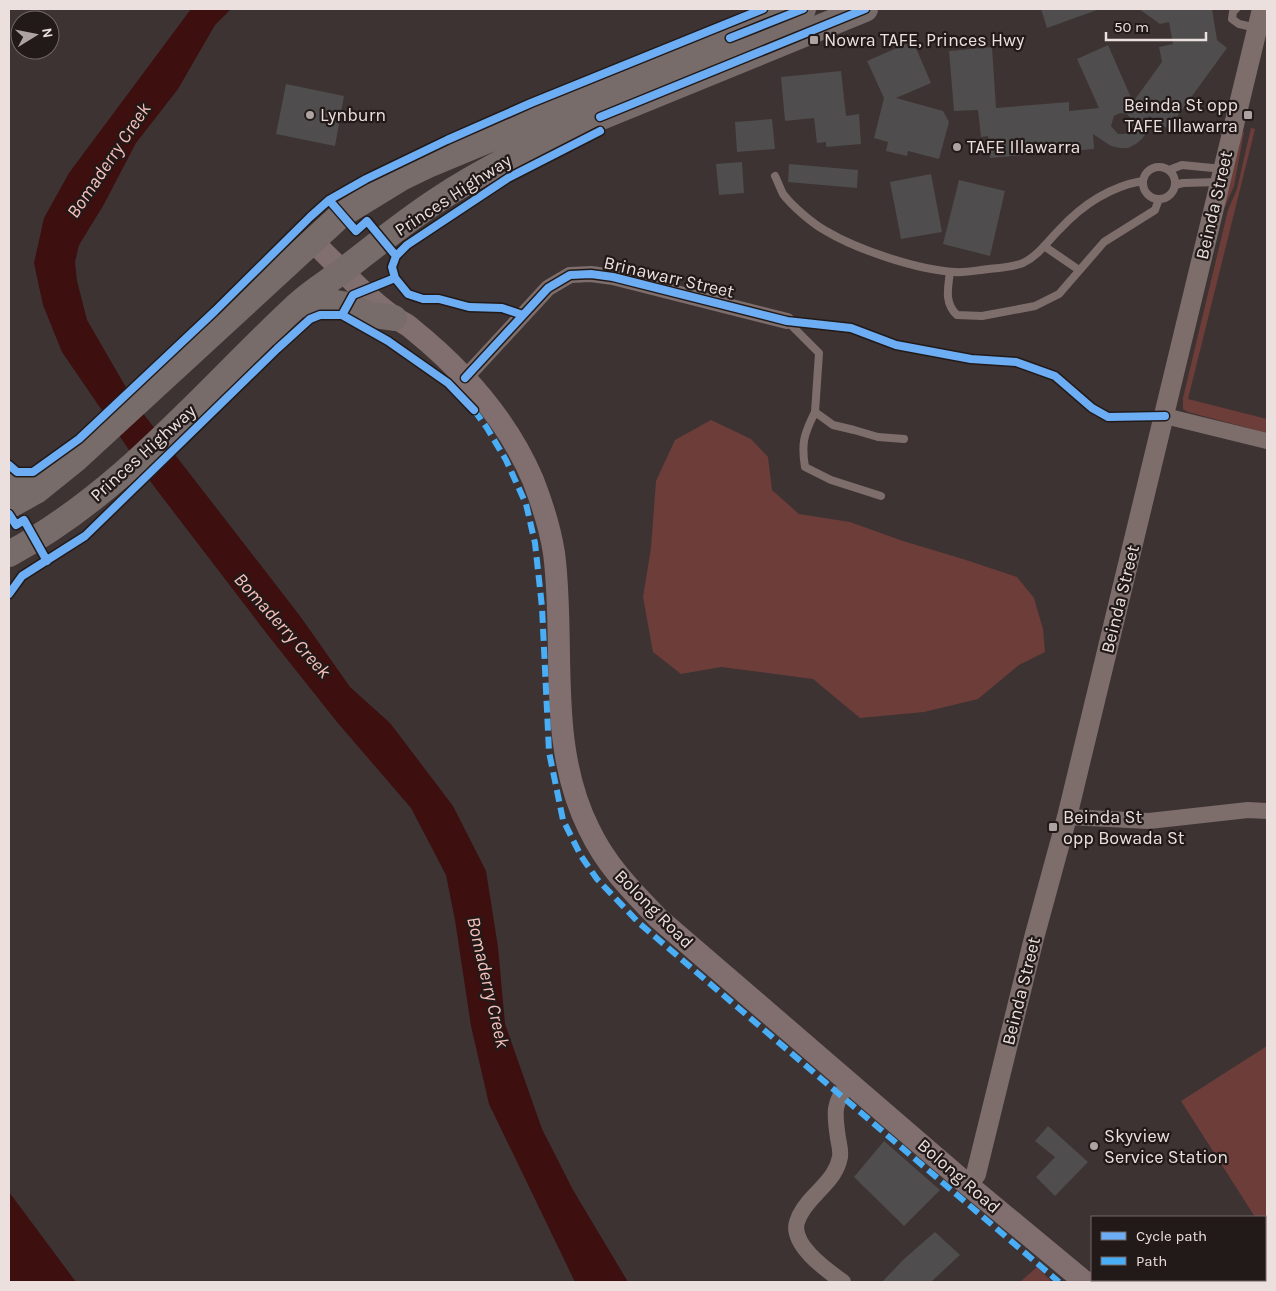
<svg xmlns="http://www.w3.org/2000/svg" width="1276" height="1291" viewBox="0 0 1276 1291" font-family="Karla,sans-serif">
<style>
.green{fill:#6d3d3a}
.water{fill:#3d0f0f}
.building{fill:#4f4d4e;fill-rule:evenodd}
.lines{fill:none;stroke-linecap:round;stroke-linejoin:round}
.service{stroke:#7d6e6c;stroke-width:8}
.minor{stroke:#7d6e6c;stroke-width:16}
.tertiary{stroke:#7d6e6c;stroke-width:20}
.secondary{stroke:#806f6e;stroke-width:22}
.trunk{stroke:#786c6b;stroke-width:26}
.quiet{stroke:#49aef6;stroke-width:6;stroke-dasharray:12 6;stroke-linecap:butt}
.cycleway-casing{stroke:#221a19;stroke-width:11}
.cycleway{stroke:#6dadf4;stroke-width:8}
.poi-dot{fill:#afa3a2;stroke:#221a19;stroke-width:2}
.labels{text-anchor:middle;stroke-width:4.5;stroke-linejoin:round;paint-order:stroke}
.poi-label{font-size:18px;fill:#ece0de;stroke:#221a19;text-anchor:start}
.street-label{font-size:18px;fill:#ece0de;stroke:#221a19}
.water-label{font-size:19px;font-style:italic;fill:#f8c1bc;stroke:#221a19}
</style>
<rect width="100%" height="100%" fill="#3d3332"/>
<path class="green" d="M1251,128L1255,129L1188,399L1267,419V433L1188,412L1183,409V398L1228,210L1237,189Z
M1242,131L1244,132L1234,186L1225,207L1224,206Z
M711,420L751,439L768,457L772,490L799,514L850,522L903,541L963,559L1017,577L1034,598L1043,629L1045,652L1019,665L978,699L924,712L860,718L813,679L721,667L681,674L653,652L643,597L651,548L656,481L675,440Z
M1267,1046V1233L1266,1234L1265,1217H1255L1181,1101Z
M1037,1267L1052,1282H1020Z"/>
<path class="water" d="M191,9H231L215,25L178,89L136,143L103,206L79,245L75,262L77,281L87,320L135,403L300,616L350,687L390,723L453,806L486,871L498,947L505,1024L542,1129L573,1190L628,1282H575L489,1104L471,1026L455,920L446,875L411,808L337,722L267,634L153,485L62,352L43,305L34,263L44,218L69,173Z
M9,1192L76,1282H9Z"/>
<path class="building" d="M1041,9H1096L1097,10L1047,28Z
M1139,9H1212L1217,40L1227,48L1168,129L1149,116L1147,131L1142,139L1136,144L1128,148H1120L1111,146L1093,134L1094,149L990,158L988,136L981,137L978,110L954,111L949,51L992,47L996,108L1069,102V111L1099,108L1077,59L1108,45L1133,102L1162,62L1159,47L1173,44L1169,22L1160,24ZM1120,113L1127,114L1132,120L1131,130L1125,134H1118L1111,126L1114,116Z
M913,41L931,83L896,98L943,111L949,122L939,159L908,151L907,156L886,151L888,142L874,138L884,98L867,61Z
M841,71L846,116L859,114L861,144L826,147V142L817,143L814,118L785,121L781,77Z
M286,84L344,96L335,146L276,134Z
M772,119L775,149L737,152L735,122Z
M742,162L744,193L719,195L716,164Z
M789,164L858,170L857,188L788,182Z
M931,174L942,232L901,239L890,182Z
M959,180L1005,191L990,256L943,244Z
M1048,1126L1088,1162L1055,1196L1036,1177L1055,1157L1035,1141Z
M884,1141L940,1190L904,1226L854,1177Z
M935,1232L960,1255L931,1282H882L904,1259Z"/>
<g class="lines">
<path class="service" d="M1236,9L1233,12L1232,19L1239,24L1257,28
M1143 183a16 16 0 1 1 32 0a16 16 0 1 1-32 0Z
M1169,170L1182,165L1223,169
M775,176C778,182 780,188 783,194C792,206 813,224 826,231C858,250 918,270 955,272C966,273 978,270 989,269C1000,268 1013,267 1023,263C1038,256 1048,241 1059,230C1082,205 1109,187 1142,181
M1175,185L1183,183L1219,182
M1044,246L1079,270
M950,272C948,288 944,303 957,315L982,316L1035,306L1059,294L1104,242L1155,210L1159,199
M787,321L819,353L815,412L833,425L854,430L878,437L904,439
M815,412C804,434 801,443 805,467L831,480L881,496"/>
<path class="minor" d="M465,378L548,288L570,275L591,274L613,277L787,321
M1165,416L1267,441
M1067,817L1149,821L1248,810L1267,811
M843,1282C828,1271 790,1245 797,1222C800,1212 808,1202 816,1194C827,1182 837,1173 840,1157C841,1151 839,1144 838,1138C834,1112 833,1103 850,1081"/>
<path class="tertiary" d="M968,1185L976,1174L1034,938L1067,817L1262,9"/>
<path class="secondary" d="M312,241C339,266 364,296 394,317C399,321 406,323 411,328C462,369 507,419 533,480C542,503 550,528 554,553C566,645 546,743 589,829C606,865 631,890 658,918L968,1185L1085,1282"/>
<path class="trunk" d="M296,306L318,300L348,305L366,314L394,318
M9,479L36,491
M9,506L36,491L77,458L341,215L403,177L428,165L803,9
M9,554C121,494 202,394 294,308C309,293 328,282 345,269C375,246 404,222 436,201C476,174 518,153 562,133L865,9"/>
<path class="quiet" d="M474,410L487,428L506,460L526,504L535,543L542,607L549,752L563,820L581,856L597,879L639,923L1059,1282"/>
<g class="cycleway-casing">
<path id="cycleway" d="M730,38L803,9
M600,117L865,9
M329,200L356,231L367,221L396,256
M342,315L353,295L395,278
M523,315L502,308L469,307L439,299H423L408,294L395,278L392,267L396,256L407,245L508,178L600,131
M465,378L548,288L570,275L591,274L613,277L787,321L851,328L896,345L971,359L1016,362L1055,376L1092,408L1108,417L1165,416
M9,465L17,472H33L79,439L215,311L310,217L329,200L366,179L447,140L531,103L763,9
M9,514L16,525L24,520L47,561
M9,594L22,576L85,536L277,349L310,319L320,315H342L388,341L448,383L474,410"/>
</g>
<use href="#cycleway" class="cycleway"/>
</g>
<g class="poi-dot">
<rect x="809" y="35" width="10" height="10" rx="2.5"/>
<circle cx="310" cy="115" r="5"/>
<rect x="1243" y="110" width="10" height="10" rx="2.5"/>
<circle cx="957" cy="147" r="5"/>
<rect x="1048" y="822" width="10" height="10" rx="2.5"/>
<circle cx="1094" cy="1146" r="5"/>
</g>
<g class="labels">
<g class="poi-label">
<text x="824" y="46">Nowra TAFE, Princes Hwy</text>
<text x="1238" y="111" text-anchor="end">Beinda St opp<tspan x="1238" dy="21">TAFE Illawarra</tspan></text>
<text x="320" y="121">Lynburn</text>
<text x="967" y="153">TAFE Illawarra</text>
<text x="1063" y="823">Beinda St<tspan x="1063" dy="21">opp Bowada St</tspan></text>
<text x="1104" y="1142">Skyview<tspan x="1104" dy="21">Service Station</tspan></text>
</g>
<g class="street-label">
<text transform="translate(453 195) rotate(-33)" y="6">Princes Highway</text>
<text transform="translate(1214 205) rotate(-77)" y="6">Beinda Street</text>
<text transform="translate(669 277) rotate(13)" y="6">Brinawarr Street</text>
<text transform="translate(143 453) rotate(-42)" y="6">Princes Highway</text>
<text transform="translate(1120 599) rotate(-76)" y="6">Beinda Street</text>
<text transform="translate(654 909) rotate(45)" y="6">Bolong Road</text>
<text transform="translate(1021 991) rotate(-76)" y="6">Beinda Street</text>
<text transform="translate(959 1176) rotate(41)" y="6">Bolong Road</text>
</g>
<g class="water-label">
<text transform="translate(108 160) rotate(-56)" y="7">Bomaderry Creek</text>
<text transform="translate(283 625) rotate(48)" y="7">Bomaderry Creek</text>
<text transform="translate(489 982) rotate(77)" y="7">Bomaderry Creek</text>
</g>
</g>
<rect width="1276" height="1291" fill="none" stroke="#ece0de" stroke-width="20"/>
<rect x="1091" y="1216" width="175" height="65" fill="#221a19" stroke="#736968"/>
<rect x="1101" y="1232" width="25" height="8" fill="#6dadf4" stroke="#736968"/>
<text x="1136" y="1241" font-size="15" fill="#ece0de">Cycle path</text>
<rect x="1101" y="1257" width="25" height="8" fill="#49aef6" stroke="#736968"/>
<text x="1136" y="1266" font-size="15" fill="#ece0de">Path</text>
<g transform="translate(35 35) rotate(80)"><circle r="24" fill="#221a19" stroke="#736968"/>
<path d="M0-4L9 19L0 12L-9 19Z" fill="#afa3a2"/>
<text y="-8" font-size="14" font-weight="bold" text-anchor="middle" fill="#ece0de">N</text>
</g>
<path d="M1106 32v8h100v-8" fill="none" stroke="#ece0de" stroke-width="2.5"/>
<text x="1114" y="32" font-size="15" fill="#ece0de" stroke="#221a19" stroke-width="4" paint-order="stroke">50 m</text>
</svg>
